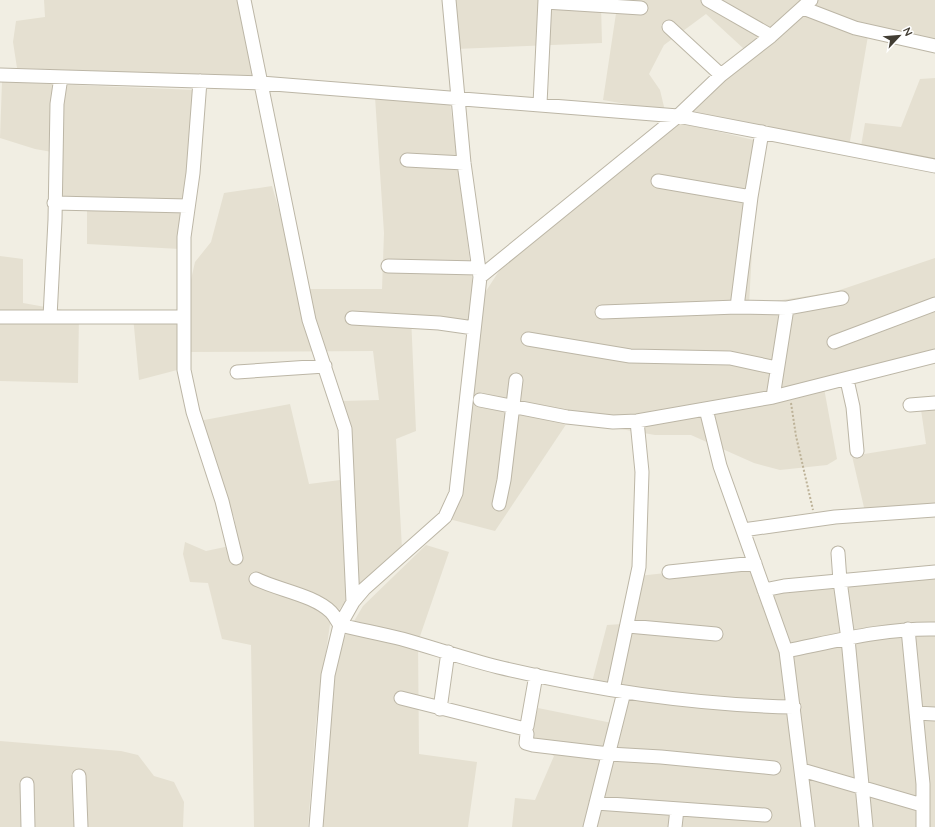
<svg xmlns="http://www.w3.org/2000/svg" width="935" height="827" viewBox="0 0 935 827" font-family="Quicksand,sans-serif">
<style>
.residential{fill:#e5e0d1}
.lines{fill:none;stroke-linecap:round;stroke-linejoin:round}
.minor-casing{stroke:#bcb6a6;stroke-width:15}
.path{stroke:#bdb298;stroke-width:2;stroke-dasharray:2 2;stroke-linecap:butt}
.minor{stroke:#fff;stroke-width:13}
</style>
<rect width="100%" height="100%" fill="#f1eee3"/>
<path class="residential" d="M44,0H247L254,77L17,68L13,42L16,21L45,17Z
M451,0H539L601,5L602,43L456,49Z
M618,0H935V44L869,30L849,147L679,112L744,49L706,14L664,45L649,74L660,90L665,111L603,100Z
M935,78V164L861,146L865,123L901,127L920,79Z
M2,82L196,90L180,249L87,244V211L55,207L52,152L35,149L0,138Z
M375,97L450,102L472,278L473,320L411,316L416,431L396,439L402,549L360,586L341,607L330,624L316,722L308,827H254L251,645L222,639L208,583L190,582L183,554L185,542L206,551L239,544L234,517L204,448L199,421L290,404L309,484L348,479L342,401L379,400L373,351L187,352L181,369L139,380L133,316L174,313L188,293L195,262L211,242L224,193L272,186L302,289H382L384,233Z
M673,121L758,141L749,305L834,292L935,258V359L824,388L837,459L827,465L780,470L754,463L691,435H655L569,420L495,531L449,519L484,294L505,262Z
M0,256L23,259V303L79,313L78,383L0,381Z
M935,398V513L866,516L852,456L926,444L920,403Z
M426,545L449,552L418,642L419,754L477,762L468,827H321L329,693L338,648L363,606Z
M750,564L769,593L935,573V827H512L515,798L535,800L554,756L529,741L538,708L612,723L622,692L592,682L607,625L622,624L638,576Z
M0,741L121,751L138,755L154,776L174,782L184,802L183,827H0Z"/>
<g class="lines">
<g class="minor-casing">
<path id="minor" d="M244,0L309,320L345,429L353,602
M449,0L464,163L480,277
M708,0L771,36
M545,2L641,8
M803,8L855,28L935,46
M669,27L721,75
M0,75L261,83L678,116L935,166
M61,77L57,104L55,220L50,317H184
M200,81L193,173L184,237V370L193,412L222,501L236,558
M540,104L545,0
M407,160L464,163
M658,181L751,197
M54,203L188,206
M388,266L479,268
M737,307L751,197L762,132
M602,312L737,307L787,308L842,298
M0,317H50
M352,318L439,323L474,328
M528,339L630,356L730,358L777,368
M834,342L935,304
M237,372L325,366
M847,380L853,407L857,451
M773,397L787,308
M480,400L567,417L613,422L637,421L773,397L935,356
M910,405L935,403
M706,409L720,466L786,651L808,827
M499,504L504,480L516,380
M743,530L835,517L935,510
M838,553L840,581L848,639L866,827
M669,572L755,563
M256,579C278,590 314,595 331,612C335,616 337,621 340,625C361,630 382,634 402,639C434,648 466,659 498,667C595,690 695,705 794,707
M764,590L784,586L935,572
M628,626L716,634
M908,629L923,784V827
M786,651C836,641 884,628 935,629
M613,690L639,567L642,472L637,421
M401,698L525,729L527,726L536,675
M440,709L448,652
M916,713L935,714
M525,729L527,734L526,743L533,745L609,754L661,757L774,768
M802,770L922,805
M79,776L81,827
M27,784L28,827
M596,803L765,815
M316,827L328,675L340,625L353,602L364,589L445,517L456,493L480,277L678,116L721,75L771,36L811,0
M590,827L624,692
M675,827L677,809"/>
</g>
<path class="path" d="M791,403L796,436L813,510"/>
<use href="#minor" class="minor"/>
</g>
<g transform="translate(899 36) rotate(64)" stroke="#ffffff" stroke-width="3" paint-order="stroke">
<path d="M0-3L7 15L0 10L-7 15Z" fill="#423d33"/>
<text y="-6" font-size="11" font-weight="bold" text-anchor="middle" fill="#423d33">N</text>
</g>
</svg>
